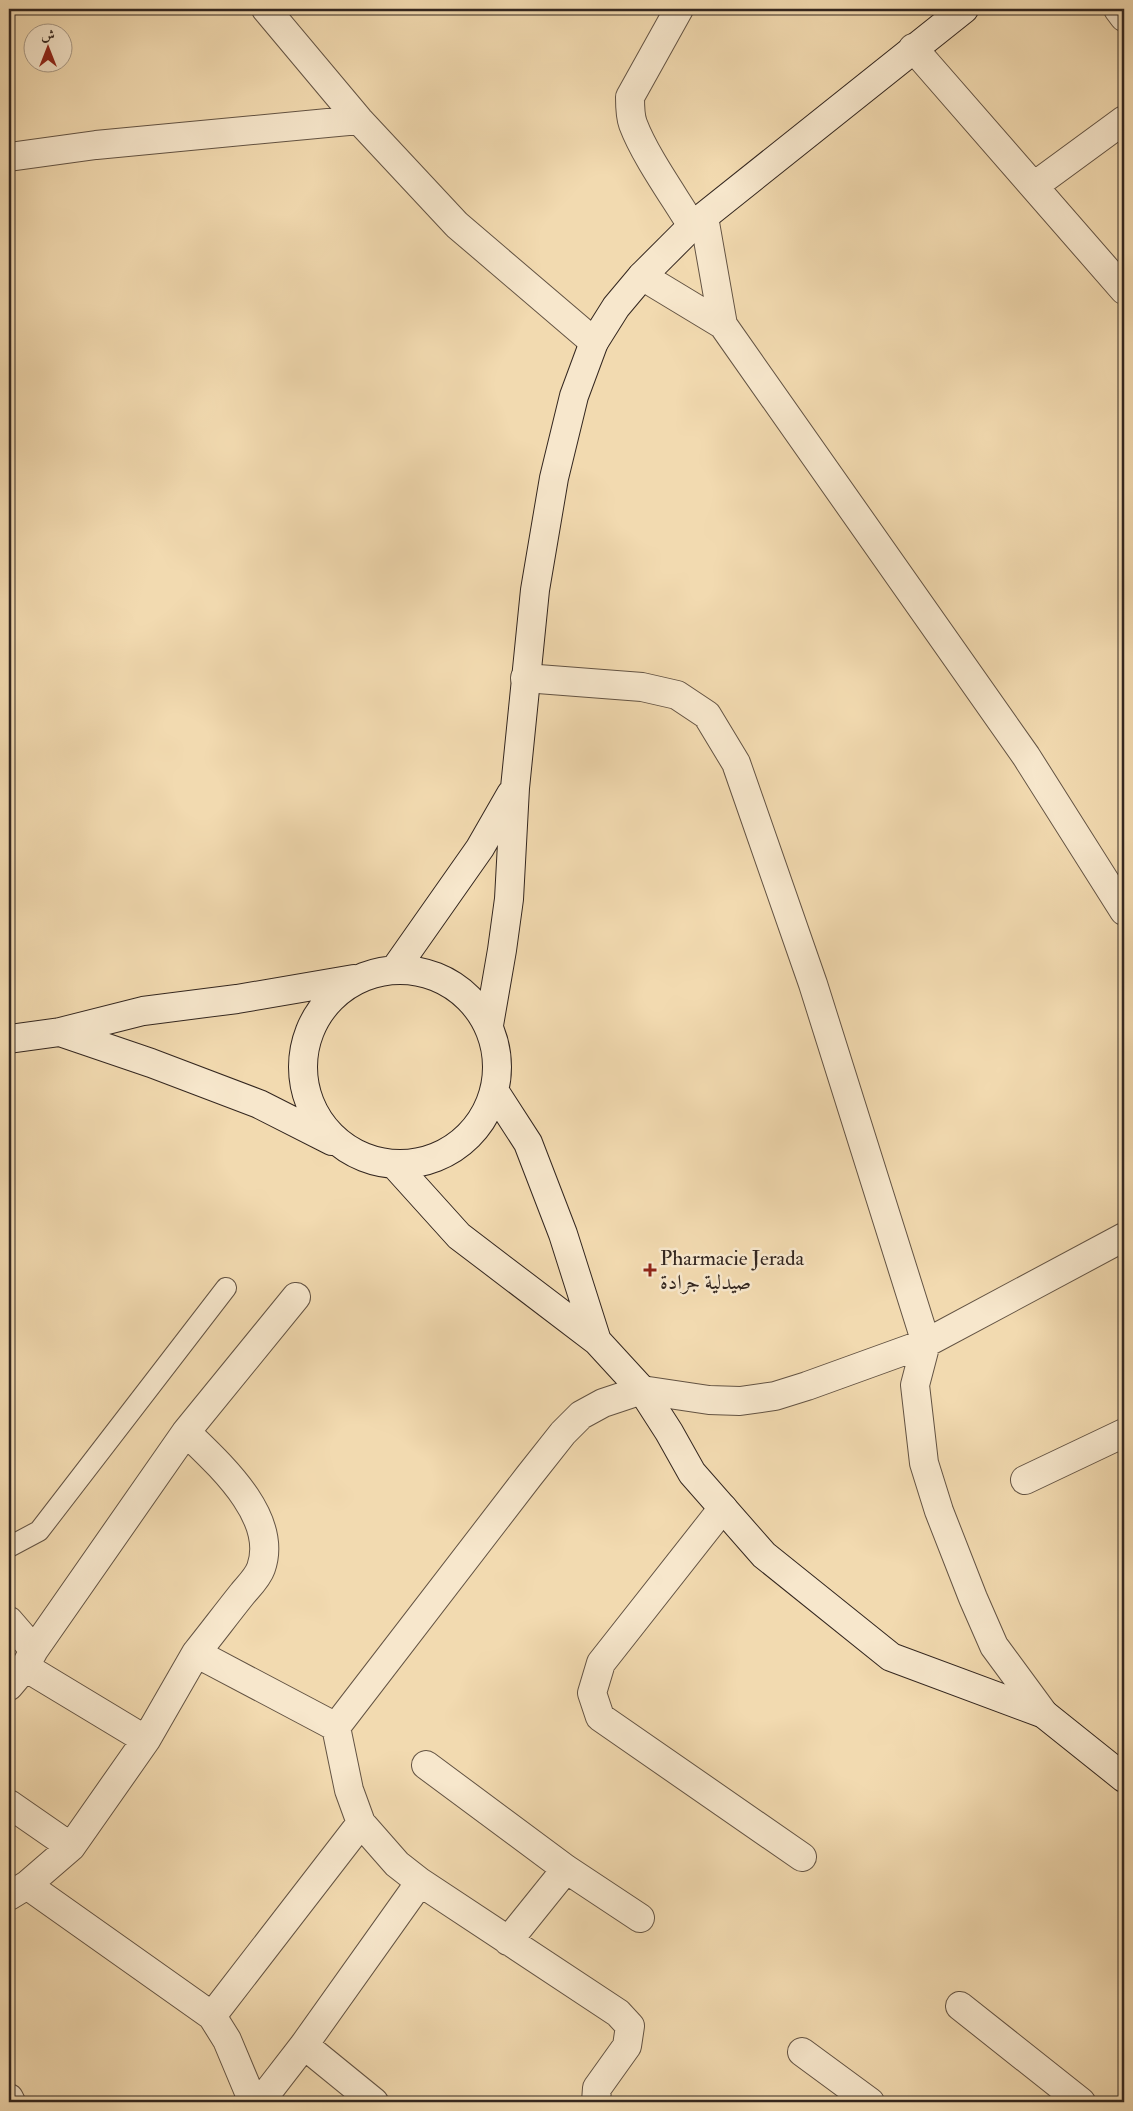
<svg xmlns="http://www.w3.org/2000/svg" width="1133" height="2111" viewBox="0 0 1133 2111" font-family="'IM FELL Double Pica',Amiri,serif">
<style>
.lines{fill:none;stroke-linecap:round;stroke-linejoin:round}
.lane-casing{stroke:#635343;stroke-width:22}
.street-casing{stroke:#635343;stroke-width:30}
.secondary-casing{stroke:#33261f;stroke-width:30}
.lane{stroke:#f7e7cc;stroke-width:20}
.street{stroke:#f7e7cc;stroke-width:28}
.secondary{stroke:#f7e7cc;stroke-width:28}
.poi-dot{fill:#8f2418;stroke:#f7e7cc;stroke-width:2}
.labels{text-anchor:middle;stroke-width:5;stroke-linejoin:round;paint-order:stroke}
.poi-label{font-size:21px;fill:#33261f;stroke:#f7e7cc;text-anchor:start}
</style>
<rect width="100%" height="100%" fill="#f2dab0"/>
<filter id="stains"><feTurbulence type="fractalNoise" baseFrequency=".004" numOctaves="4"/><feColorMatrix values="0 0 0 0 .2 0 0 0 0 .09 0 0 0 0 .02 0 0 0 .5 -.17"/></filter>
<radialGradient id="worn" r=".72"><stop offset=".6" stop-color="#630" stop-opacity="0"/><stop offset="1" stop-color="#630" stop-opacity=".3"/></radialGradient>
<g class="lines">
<g class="lane-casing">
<path id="lane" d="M9,1547L39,1531L226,1288"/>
</g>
<g class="street-casing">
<path id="street" d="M266,9L359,120L457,225L594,342
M679,9L630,97C630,106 630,116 633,124C645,156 674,196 692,226
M1118,9L1124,17
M913,48L1124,290
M9,157L96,145L359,120
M1034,186L1124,120
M704,217L723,325
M642,276L723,325L1026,756L1124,911
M525,678L642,687L677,695L707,715L736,763L813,984L926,1343L915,1385L924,1463L939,1511L973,1598L994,1646L1044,1714
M186,1432C219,1464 279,1517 261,1568C258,1577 249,1586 243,1593C227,1613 212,1633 196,1653
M1025,1480L1124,1433
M723,1508L601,1663L592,1693L600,1717L802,1857
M9,1621L34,1650L25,1667L146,1740L196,1653L336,1727
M34,1650L186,1432L296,1297
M9,1686L25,1667
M426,1765L566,1869L640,1918
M9,1804L71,1847
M420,1882L618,2013L630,2026L627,2046L597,2088L596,2102
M27,1885L212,2016L227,2040L253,2102
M9,1896L27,1885L71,1847L146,1740
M508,1941L566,1869
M960,2006L1081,2102
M212,2016L361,1823
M304,2045L374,2102
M802,2052L870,2102
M9,2098L11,2102
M260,2102L304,2045L420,1882L397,1864L361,1823L349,1790L336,1727L529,1476L563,1433L581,1415L603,1403L642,1390L709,1400L740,1401L775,1396L807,1386L926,1343L1124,1237"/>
</g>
<g class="secondary-casing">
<path id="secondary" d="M395,969L480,848L511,794
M303 1067a97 97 0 1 1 194 0a97 97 0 1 1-194 0Z
M489,1025L502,950L509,899L515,788L535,590L554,478L574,396L594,342L616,307L642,276L692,226L964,9
M60,1032L151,1063L259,1104L332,1141
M9,1039L60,1032L143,1011L237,999L354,979
M495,1092L528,1143L563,1234L597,1341
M394,1164L459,1236L597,1341L642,1390L669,1432L692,1473L764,1555L891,1657L1044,1714L1124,1778"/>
</g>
<use href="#lane" class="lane"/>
<use href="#street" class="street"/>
<use href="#secondary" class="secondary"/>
</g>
<path class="poi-dot" d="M647.5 1262.5h5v5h5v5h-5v5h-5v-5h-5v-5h5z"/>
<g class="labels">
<g class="poi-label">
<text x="660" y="1265">Pharmacie Jerada<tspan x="660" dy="24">صيدلية جرادة</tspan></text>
</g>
</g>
<rect width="1133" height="2111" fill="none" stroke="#f2dab0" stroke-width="30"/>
<rect x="10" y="10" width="1113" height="2091" fill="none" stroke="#33261f" stroke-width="2.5"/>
<rect x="15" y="15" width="1103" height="2081" fill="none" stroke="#33261f"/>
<g transform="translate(48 48)"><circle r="24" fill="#f7e7cc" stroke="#a99a87"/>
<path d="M0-4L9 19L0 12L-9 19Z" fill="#8f2418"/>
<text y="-8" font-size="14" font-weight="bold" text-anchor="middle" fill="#33261f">ش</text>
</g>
<rect width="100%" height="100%" filter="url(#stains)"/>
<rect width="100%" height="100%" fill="url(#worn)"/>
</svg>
